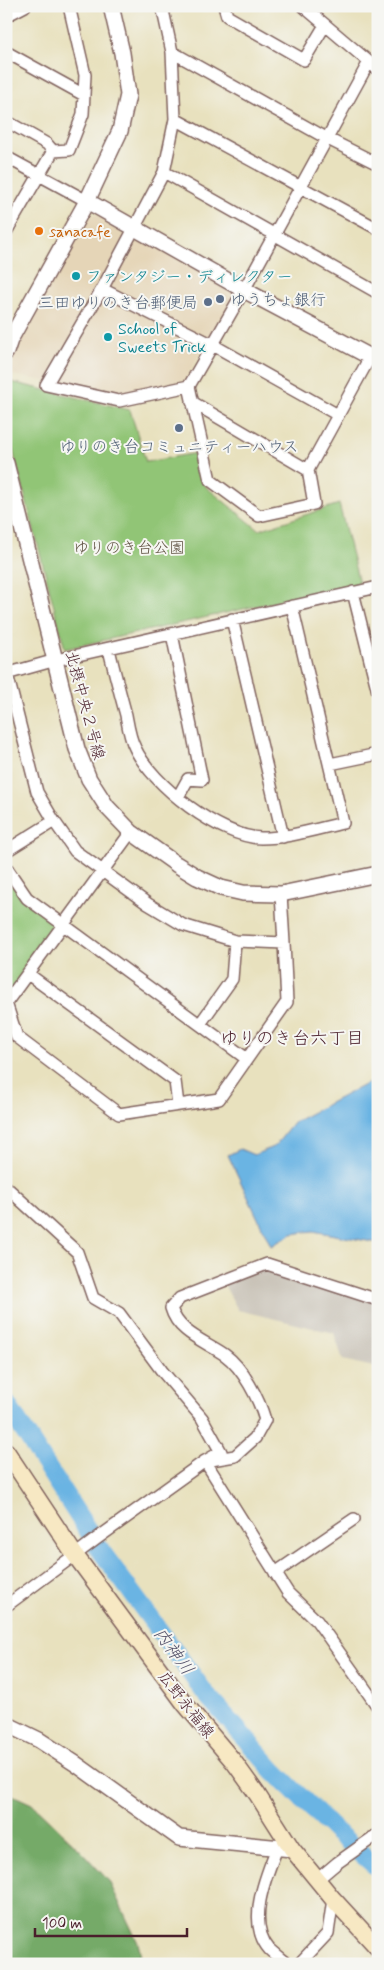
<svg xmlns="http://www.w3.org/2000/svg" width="384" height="1970" viewBox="0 0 384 1970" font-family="Mynerve,'Klee One',sans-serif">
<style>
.built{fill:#e5d5b7}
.industrial{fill:#c9c3b8}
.green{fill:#91c576;stroke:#6e7250}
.forest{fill:#74aa67;stroke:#5f6449}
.water{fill:#6bb4e3;stroke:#5a6a87}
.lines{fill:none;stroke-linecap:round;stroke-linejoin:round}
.river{stroke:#6bb4e3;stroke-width:19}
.minor-casing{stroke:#81635e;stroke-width:14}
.tertiary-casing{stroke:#81635e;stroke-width:18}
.secondary-casing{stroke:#81635e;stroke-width:19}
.minor{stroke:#fff;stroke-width:11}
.tertiary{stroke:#fff;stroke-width:15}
.secondary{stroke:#f7e8c3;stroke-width:16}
.food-dot{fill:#e8710a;stroke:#f6f6f2;stroke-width:2}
.culture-dot{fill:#0f9aa8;stroke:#f6f6f2;stroke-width:2}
.service-dot{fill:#5c6f8a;stroke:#f6f6f2;stroke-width:2}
.labels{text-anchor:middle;stroke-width:4;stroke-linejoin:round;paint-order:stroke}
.food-label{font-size:16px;fill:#c56008;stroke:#f6f6f2;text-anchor:start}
.culture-label{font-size:16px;fill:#0d838f;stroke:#f6f6f2;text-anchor:start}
.service-label{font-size:16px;fill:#4e5e75;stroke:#f6f6f2;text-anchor:start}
.park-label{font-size:16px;fill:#5f5142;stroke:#f6f6f2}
.street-label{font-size:16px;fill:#4a1f2b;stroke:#f6f6f2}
.neighbourhood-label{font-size:18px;fill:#4a1f2b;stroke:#f6f6f2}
.water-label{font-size:18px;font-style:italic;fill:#56536b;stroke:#f6f6f2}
</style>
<rect width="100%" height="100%" fill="#f6f6f2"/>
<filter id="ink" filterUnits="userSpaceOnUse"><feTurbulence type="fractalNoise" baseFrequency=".02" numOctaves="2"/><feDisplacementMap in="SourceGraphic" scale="10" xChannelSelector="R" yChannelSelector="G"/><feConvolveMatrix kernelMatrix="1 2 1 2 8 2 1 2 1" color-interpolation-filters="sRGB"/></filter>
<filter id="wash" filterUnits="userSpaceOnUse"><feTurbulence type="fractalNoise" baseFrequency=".0096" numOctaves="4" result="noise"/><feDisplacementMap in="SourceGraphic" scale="20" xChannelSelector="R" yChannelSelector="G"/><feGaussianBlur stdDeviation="1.12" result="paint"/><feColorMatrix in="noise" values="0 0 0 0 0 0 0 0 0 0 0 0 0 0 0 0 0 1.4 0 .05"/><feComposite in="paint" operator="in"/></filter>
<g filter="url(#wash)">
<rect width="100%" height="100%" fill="#e8e1be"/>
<path class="built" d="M95,214L237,292L185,380L122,395L7,374L17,346L84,221Z"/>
<path class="industrial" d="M267,1264L378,1300V1368L343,1360L334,1333L238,1310L222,1281Z"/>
<path class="green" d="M7,381L130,410L146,462L197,453L206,487L259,530L339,504L359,583L65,649L9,435Z
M6,867L27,898L63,926L6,1003Z"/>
<path class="forest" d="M6,1792L32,1804L81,1851L109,1881L138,1943L143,1964H6Z"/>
<path class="water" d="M368,1083L378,1092V1243L313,1231L292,1234L271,1246L228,1155L240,1149L254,1155L275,1146L294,1122Z"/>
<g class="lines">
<path class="river" d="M6,1403L101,1551L205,1693L274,1771L334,1830L378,1868"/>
</g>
</g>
<g filter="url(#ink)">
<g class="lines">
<g class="minor-casing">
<path id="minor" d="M162,6L172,52L175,119L164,172L102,289L46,385L119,401L189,386
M224,6L227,16L304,60L325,25
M303,6L369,62
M6,16L25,6
M6,52L84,95
M172,52L328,139L378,164
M175,119L378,229
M6,121L47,144L53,151
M6,157L87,201
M164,172L378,293
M6,232L53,151L69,150L83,114L85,75L69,6
M102,289L213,345L338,415
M370,357L308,470L314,504L259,516L210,480L189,386L244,290L369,62L378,70
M192,402L308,470
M353,592L378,692
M232,619L283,837
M172,634L202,780L188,779L178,797
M109,649C114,671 120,693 126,715C128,726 130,739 135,748C152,785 220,837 261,838C289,838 316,829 343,823L292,606
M6,670L37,792L54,821
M6,674L56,660L378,587
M330,764L378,754
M131,832L6,1003L17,1037L119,1114L219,1099L287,1002L284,943
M6,851L54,821L75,851L148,904L183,925L235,941L284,943L281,894
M6,867L27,898L247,1059
M28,974L175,1081L178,1105
M200,1024L232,979L235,941
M6,1187L77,1252L93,1298L119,1313L162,1371L202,1418L221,1452L205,1461L99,1537L6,1606
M211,1460L235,1456L255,1438L265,1420C259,1399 243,1368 225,1355C205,1341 178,1333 171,1308L180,1298L267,1264L378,1300
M205,1461L288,1593L317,1621L378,1707
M275,1573L354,1519
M277,1848C266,1876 246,1922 269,1949C274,1954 281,1959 287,1964
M318,1879L337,1863L378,1834
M299,1964L328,1933L333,1899"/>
</g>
<g class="tertiary-casing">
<path id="tertiary" d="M87,201L244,290L378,361
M6,352L10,340L87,201L120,131L128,95L122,53L111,6
M6,463L77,749L89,779L107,807L131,832L176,864L197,877L221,888L243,893L281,894L378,874
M6,1724L39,1740L76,1764L179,1838L292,1849"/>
</g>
<g class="secondary-casing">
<path id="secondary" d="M6,1451L75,1555L185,1704L234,1762L257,1794L292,1849L333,1899L378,1948"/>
</g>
<use href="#minor" class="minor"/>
<use href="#tertiary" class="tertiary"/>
<use href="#secondary" class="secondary"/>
</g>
</g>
<circle class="food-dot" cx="39" cy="231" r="5"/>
<g class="culture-dot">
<circle cx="76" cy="276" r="5"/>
<circle cx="108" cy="337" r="5"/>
</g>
<g class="service-dot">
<circle cx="220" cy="299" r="5"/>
<circle cx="208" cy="302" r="5"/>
<circle cx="179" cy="428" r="5"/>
</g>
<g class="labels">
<g class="food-label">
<text x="49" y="237">sanacafe</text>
</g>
<g class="culture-label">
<text x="86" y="282">ファンタジー・ディレクター</text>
<text x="118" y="334">School of<tspan x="118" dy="18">Sweets Trick</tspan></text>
</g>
<g class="service-label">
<text x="230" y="305">ゆうちょ銀行</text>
<text x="198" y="308" text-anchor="end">三田ゆりのき台郵便局</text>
<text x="179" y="452" text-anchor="middle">ゆりのき台コミュニティーハウス</text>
</g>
<g class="park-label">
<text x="129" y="553">ゆりのき台公園</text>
</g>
<g class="street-label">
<text transform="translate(86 705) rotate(75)" y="6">北摂中央２号線</text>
<text transform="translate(187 1704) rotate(52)" y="6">広野永福線</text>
</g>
<g class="neighbourhood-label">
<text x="292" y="1044">ゆりのき台六丁目</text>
</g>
<g class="water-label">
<text transform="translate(174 1651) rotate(54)" y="6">内神川</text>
</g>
</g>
<rect width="384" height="1970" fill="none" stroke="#f6f6f2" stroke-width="25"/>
<path d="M35 1928v8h152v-8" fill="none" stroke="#4a1f2b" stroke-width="2.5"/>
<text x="42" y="1928" font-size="15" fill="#4a1f2b" stroke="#f6f6f2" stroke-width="4" paint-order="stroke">100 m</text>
</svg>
